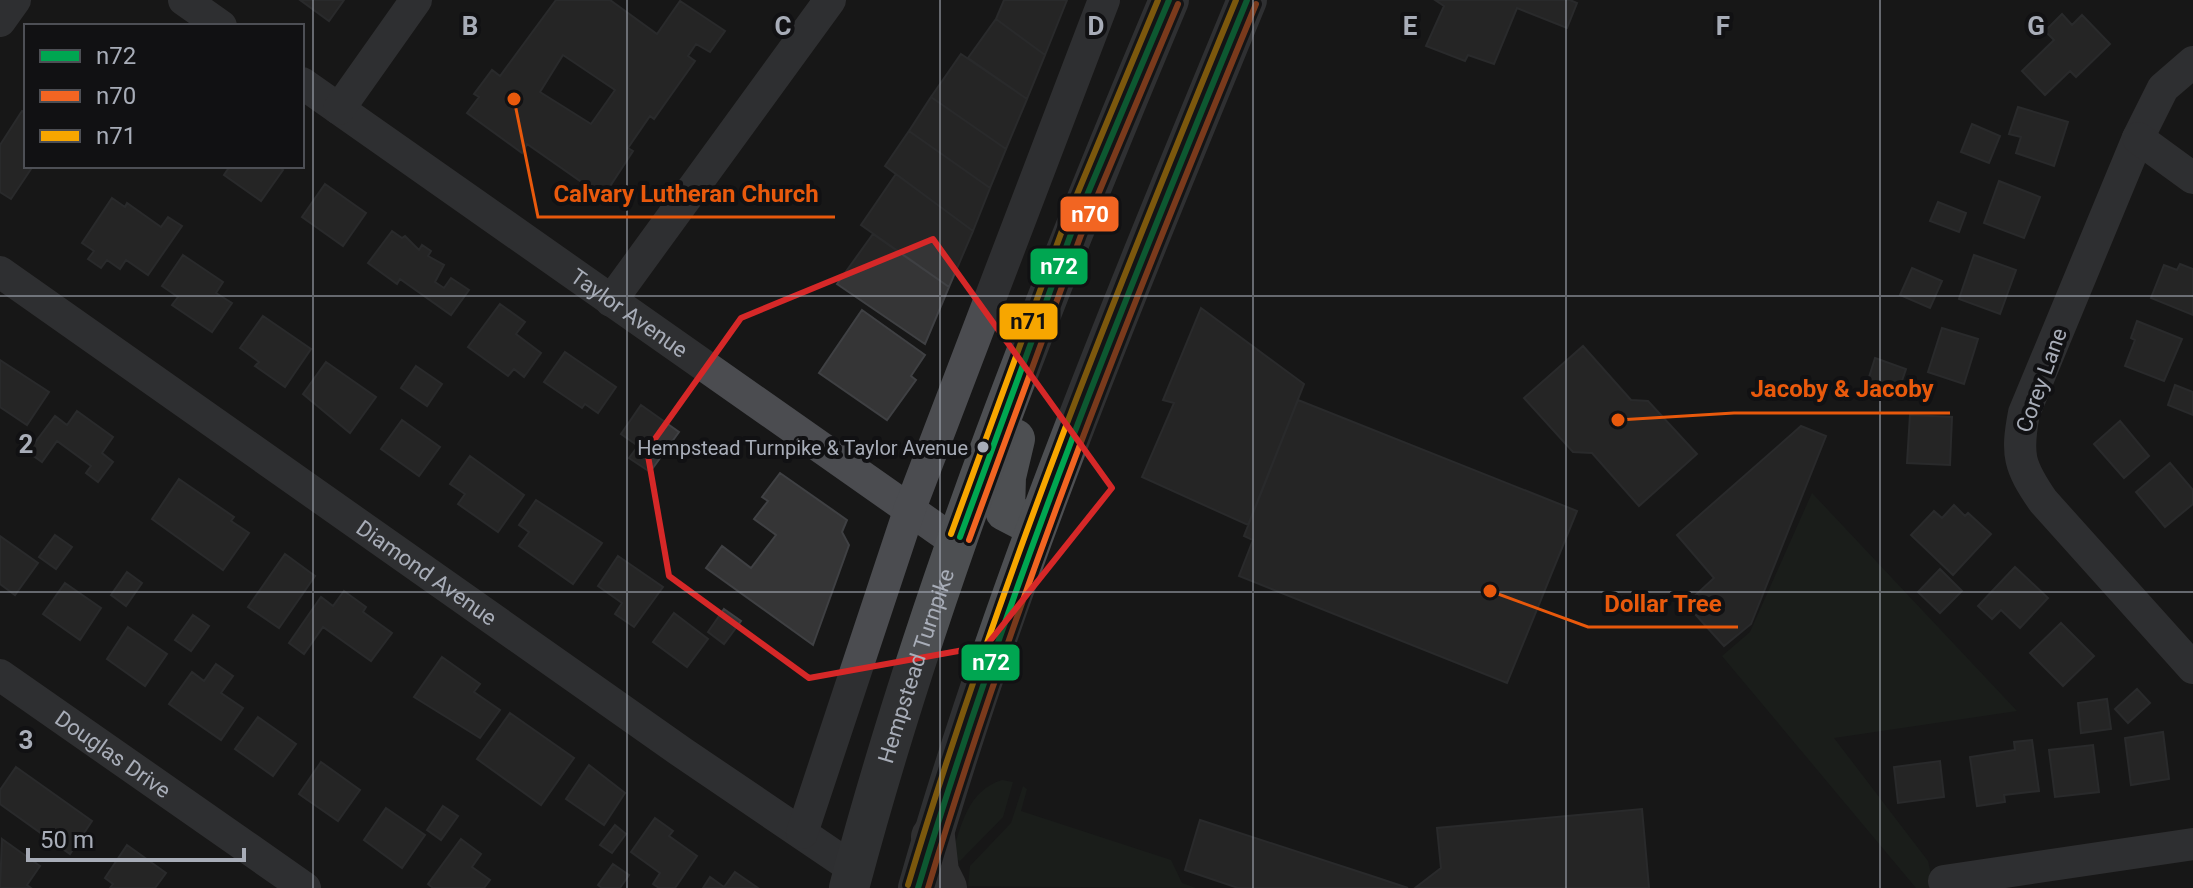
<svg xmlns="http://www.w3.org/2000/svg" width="2193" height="888" viewBox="0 0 2193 888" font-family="Roboto,sans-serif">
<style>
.green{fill:#1d241e}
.building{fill:#353536;stroke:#3f4043;stroke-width:2;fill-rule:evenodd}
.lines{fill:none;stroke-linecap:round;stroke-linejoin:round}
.minor{stroke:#4b4c50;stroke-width:32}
.major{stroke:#4d4f52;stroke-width:40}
.highway{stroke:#4e4e51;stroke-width:44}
.bus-1-casing{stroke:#111113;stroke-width:12}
.bus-2-casing{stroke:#111113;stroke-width:12}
.bus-3-casing{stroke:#111113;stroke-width:12}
.bus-1{stroke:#00a651;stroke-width:6}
.bus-2{stroke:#f26522;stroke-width:6}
.bus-3{stroke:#f7a600;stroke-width:6}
.marked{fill:none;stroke:#d62828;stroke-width:6;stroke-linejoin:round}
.grid{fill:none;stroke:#a8adb8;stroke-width:2;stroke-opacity:0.55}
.bus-dot{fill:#a8adb8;stroke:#111113;stroke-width:3}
.labels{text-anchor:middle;stroke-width:8;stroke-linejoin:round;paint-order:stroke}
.bus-label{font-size:20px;fill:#a8adb8;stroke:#111113;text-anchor:end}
.street-label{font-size:22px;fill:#a8adb8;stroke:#111113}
.grid-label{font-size:26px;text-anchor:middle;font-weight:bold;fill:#a8adb8;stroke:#111113;stroke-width:8;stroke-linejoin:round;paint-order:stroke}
.leader{fill:none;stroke:#e8590c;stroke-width:3}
.callout-dot{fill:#e8590c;stroke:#111113;stroke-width:3}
.callout-label{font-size:24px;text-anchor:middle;font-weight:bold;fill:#e8590c;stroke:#111113;stroke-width:8;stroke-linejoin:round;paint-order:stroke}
.line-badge{stroke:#111113;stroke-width:3}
.badge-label{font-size:22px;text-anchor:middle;font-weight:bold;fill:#fff}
.pale-badge-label{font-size:22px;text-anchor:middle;font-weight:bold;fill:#111}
</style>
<rect width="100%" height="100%" fill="#171717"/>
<path class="green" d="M1812,493L2017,711L1834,738L1928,861L1934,888H1916L1722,656L1750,632Z
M1002,780L1013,782L1003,817L960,861L951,856C962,825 967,791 1002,780Z
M1023,786L1027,789L1021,811L1171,860L1182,883L1196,888L968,886L970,866L1011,823Z"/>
<path class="building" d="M300,0H344L329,21Z
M556,0H610L657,34L680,1L725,31L710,52L696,44L688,56L695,61L654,119L650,116L628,148L633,151L603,197L527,144L522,153L467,113L479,97L474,94L492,70L500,76ZM563,55L615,90L591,124L540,92Z
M1004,0H1067L1045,55L996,19Z
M1435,0H1570L1577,3L1567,28L1517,8L1494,64L1468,55L1465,61L1426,46L1444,6Z
M2062,14L2072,25L2082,15L2110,44L2076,77L2070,71L2045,95L2022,71L2054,40L2045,31Z
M996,19L1045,55L1027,99L968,58Z
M961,54L1027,99L1006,149L931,97Z
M931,97L1006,149L990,188L909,131Z
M2018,107L2068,122L2054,166L2016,153L2021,137L2009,134Z
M22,111L26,113V166H33L11,199L0,192V145Z
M1972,124L2000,136L1989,163L1961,152Z
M909,131L990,188L973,231L885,166Z
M230,166H278L283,170L261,201L224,175Z
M896,174L973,231L949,287L861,225Z
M1999,181L2040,197L2024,238L1984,223Z
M325,184L366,213L343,246L302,217Z
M112,198L125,207L127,203L161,227L168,217L182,226L148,275L126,260L120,269L107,260L101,268L88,259L94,251L82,243Z
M1938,202L1966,213L1959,232L1930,221Z
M392,231L402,238L405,236L419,250L422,245L431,251L428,256L444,265L435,282L444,288L451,278L469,290L451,315L400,279L397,284L368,263Z
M873,234L949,287L925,344L837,284Z
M183,255L223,282L216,293L232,303L212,332L172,305L178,297L162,286Z
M1974,255L2016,270L2000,314L1959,299Z
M2180,264L2193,269V315L2151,298L2164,265L2177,270Z
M1912,268L1942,281L1930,308L1900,295Z
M500,304L525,322L516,334L541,353L524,377L514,369L508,376L468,347Z
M1201,308L1304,384L1248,525L1142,477L1174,403L1163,400Z
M862,310L925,355L911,376L916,380L887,420L819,373Z
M263,316L311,349L285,387L255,366L259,362L240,348Z
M2137,321L2182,339L2164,381L2125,366L2135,340L2131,338Z
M1942,328L1978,339L1964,384L1928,372Z
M1583,346L1631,400L1648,401L1697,454L1639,506L1592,453L1573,452L1524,398Z
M565,352L616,387L598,413L585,404L582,408L544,382Z
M1875,358L1906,369L1896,398L1866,387Z
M0,360L49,392L27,425L0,407Z
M326,362L376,397L350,433L303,394Z
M416,366L442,384L427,406L401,388Z
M2175,385L2193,392V415L2168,405Z
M1298,400L1577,511L1507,683L1239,576L1253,540L1244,536Z
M641,405L679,432L650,472L629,458L638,446L621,434Z
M77,411L113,437L102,453L113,462L98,482L86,473L91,466L57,441L42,462L28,452L55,416L67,425Z
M1910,415L1952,417L1950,465L1907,463Z
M402,420L440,447L419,476L381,449Z
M2120,421L2149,456L2124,478L2094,444Z
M1801,426L1826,436L1751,624L1724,646L1686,604L1714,578L1677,535Z
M470,456L524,495L498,532L458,504L465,494L450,484Z
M2170,463L2193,490V504L2165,527L2136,492Z
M780,473L847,520L842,532L849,545L813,645L706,568L722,546L751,568L776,535L754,519L768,501L762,497Z
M179,479L234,517L231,521L249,533L223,570L152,519Z
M536,500L602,543L573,584L519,546L529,532L519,525Z
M1954,505L1965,516L1968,513L1991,534L1953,575L1911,535L1934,511L1942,518Z
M55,535L72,547L56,569L39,557Z
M0,536L38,563L15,595L0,584Z
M285,554L315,576L279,628L248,607Z
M618,556L663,587L634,627L615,614L622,603L598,586Z
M2015,567L2048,598L2020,628L2001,610L1992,619L1978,606Z
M1940,569L1962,591L1940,613L1918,592Z
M127,572L142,583L126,606L111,595Z
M65,583L101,608L80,640L43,614Z
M344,591L366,607L363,612L392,633L371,661L323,627L304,654L289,643L321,597L333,606Z
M724,609L741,621L724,644L708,632Z
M674,613L708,639L687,667L653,642Z
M193,615L209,626L191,651L175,640Z
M2061,623L2094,656L2063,686L2030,653Z
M128,627L167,654L145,686L107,659Z
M442,657L480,684L474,692L500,710L480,738L414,697Z
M216,664L233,676L221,693L243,708L221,740L169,704L192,672L204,681Z
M2137,689L2150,703L2128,723L2115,709Z
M2107,699L2111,729L2081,733L2078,703Z
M510,713L574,758L541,805L477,759Z
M258,717L296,744L273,776L235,749Z
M2163,732L2169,779L2131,785L2125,738Z
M2032,740L2039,791L2004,795L2005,802L1977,806L1970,757L2015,750L2014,742Z
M2093,745L2099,792L2055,797L2049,750Z
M1940,761L1944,797L1898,803L1894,767Z
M321,762L360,790L338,821L299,794Z
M589,765L625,793L604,825L566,799Z
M16,767L92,821L70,854L0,804V790Z
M443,806L458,816L441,840L427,830Z
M386,808L425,835L402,868L364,840Z
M1642,809L1649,888H1415L1441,868L1437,828Z
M655,818L673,831L669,836L697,856L675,888H659L653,884L660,873L631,852Z
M1200,820L1375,877L1408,888H1238L1185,870Z
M615,825L626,834L612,853L600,845Z
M2,839L40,866L27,885L31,888H0Z
M461,839L481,854L472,867L490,880L484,888H433L428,884Z
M127,845L166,873L155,888H110L113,884L105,878Z
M613,864L629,875L620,888H602L598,885Z
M735,872L758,888H703L710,877L724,887Z"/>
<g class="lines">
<g class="minor">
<path d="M184,0L221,26"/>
<path d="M0,21L15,0"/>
<path d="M2193,62L2163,88L2138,138L2024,413C2016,455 2019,466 2043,501L2193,668"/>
<path id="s1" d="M302,83L957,543"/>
<path d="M339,109L416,0"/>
<path d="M2138,138L2193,178"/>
<path id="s2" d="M0,272L683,753L854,869"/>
<path d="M611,301L830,0"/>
<path id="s3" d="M0,675L305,888"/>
<path d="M802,833L909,511L1104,0"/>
<path d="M1944,881L2193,844"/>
</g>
<g class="major">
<path d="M1015,439L1006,477L1005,511L1036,527"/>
<path id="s4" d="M849,888C930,584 1047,290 1169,0"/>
<path d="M918,888C1004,584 1127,292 1247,0"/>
</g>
<path class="highway" d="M933,837L937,872L945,888"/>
<g class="bus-1-casing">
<path id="bus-1" d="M960,537L1072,231L1169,0
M918,888C1009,585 1127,293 1247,0"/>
</g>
<g class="bus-2-casing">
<path id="bus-2" d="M969,540L1081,235L1178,4
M928,888C1019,586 1136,295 1256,4"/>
</g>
<g class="bus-3-casing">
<path id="bus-3" d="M951,534L1063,228L1158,0
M908,885C999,583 1116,292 1236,0"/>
</g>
<use href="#bus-1" class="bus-1"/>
<use href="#bus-2" class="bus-2"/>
<use href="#bus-3" class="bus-3"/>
</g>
<path d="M0 0H2193V888H0ZM933,239L1112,488L986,646L809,678L669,576L647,450L741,318Z" fill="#171717" fill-opacity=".55" fill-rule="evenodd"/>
<path class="marked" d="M933,239L1112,488L986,646L809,678L669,576L647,450L741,318Z"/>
<path class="grid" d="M313,0V888M627,0V888M940,0V888M1253,0V888M1566,0V888M1880,0V888M0,296H2193M0,592H2193"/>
<circle class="bus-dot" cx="983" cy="447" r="7"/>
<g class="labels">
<g class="bus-label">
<text x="968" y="455">Hempstead Turnpike &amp; Taylor Avenue</text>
</g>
<g class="street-label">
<text dy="8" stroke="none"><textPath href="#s1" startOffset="400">Taylor Avenue</textPath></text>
<text transform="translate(2041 380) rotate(-70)" y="8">Corey Lane</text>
<text dy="8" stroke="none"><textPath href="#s2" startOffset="522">Diamond Avenue</textPath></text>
<text dy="8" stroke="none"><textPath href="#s4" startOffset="232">Hempstead Turnpike</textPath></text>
<text dy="8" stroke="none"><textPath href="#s3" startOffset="138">Douglas Drive</textPath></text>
</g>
</g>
<g class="grid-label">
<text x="470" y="35">B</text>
<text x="783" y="35">C</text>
<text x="1096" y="35">D</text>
<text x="1410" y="35">E</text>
<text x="1723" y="35">F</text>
<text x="2036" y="35">G</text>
<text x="26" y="453">2</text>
<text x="26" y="749">3</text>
</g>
<path class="leader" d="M514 99L538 217H835M1618 420L1734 413H1950M1490 591L1588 627H1738"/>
<g class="callout-dot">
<circle cx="514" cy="99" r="8"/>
<circle cx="1618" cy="420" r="8"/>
<circle cx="1490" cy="591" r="8"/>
</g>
<g class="callout-label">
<text x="686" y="202">Calvary Lutheran Church</text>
<text x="1842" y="397">Jacoby &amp; Jacoby</text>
<text x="1663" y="612">Dollar Tree</text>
</g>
<g class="line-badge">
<rect x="1059" y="195" width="61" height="38" rx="8" fill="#f26522"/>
<rect x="1029" y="247" width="60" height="39" rx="8" fill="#00a651"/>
<rect x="998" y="302" width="61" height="39" rx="8" fill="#f7a600"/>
<rect x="960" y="643" width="61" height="39" rx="8" fill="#00a651"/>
</g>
<g class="badge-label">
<text x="1090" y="222">n70</text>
<text x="1059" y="274">n72</text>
<text x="991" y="670">n72</text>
</g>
<g class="pale-badge-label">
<text x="1029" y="329">n71</text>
</g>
<rect x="24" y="24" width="280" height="144" fill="#111113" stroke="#4d4f55" stroke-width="2"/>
<rect x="40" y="50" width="40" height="12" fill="#00a651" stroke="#4d4f55" stroke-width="2"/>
<text x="96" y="64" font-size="24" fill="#a8adb8">n72</text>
<rect x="40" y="90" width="40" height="12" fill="#f26522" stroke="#4d4f55" stroke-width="2"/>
<text x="96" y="104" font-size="24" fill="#a8adb8">n70</text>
<rect x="40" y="130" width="40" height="12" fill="#f7a600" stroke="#4d4f55" stroke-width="2"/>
<text x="96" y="144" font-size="24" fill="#a8adb8">n71</text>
<path d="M28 848v12h216v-12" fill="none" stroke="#a8adb8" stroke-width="4"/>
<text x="40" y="848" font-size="24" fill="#a8adb8" stroke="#111113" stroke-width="6" paint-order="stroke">50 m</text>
</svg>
